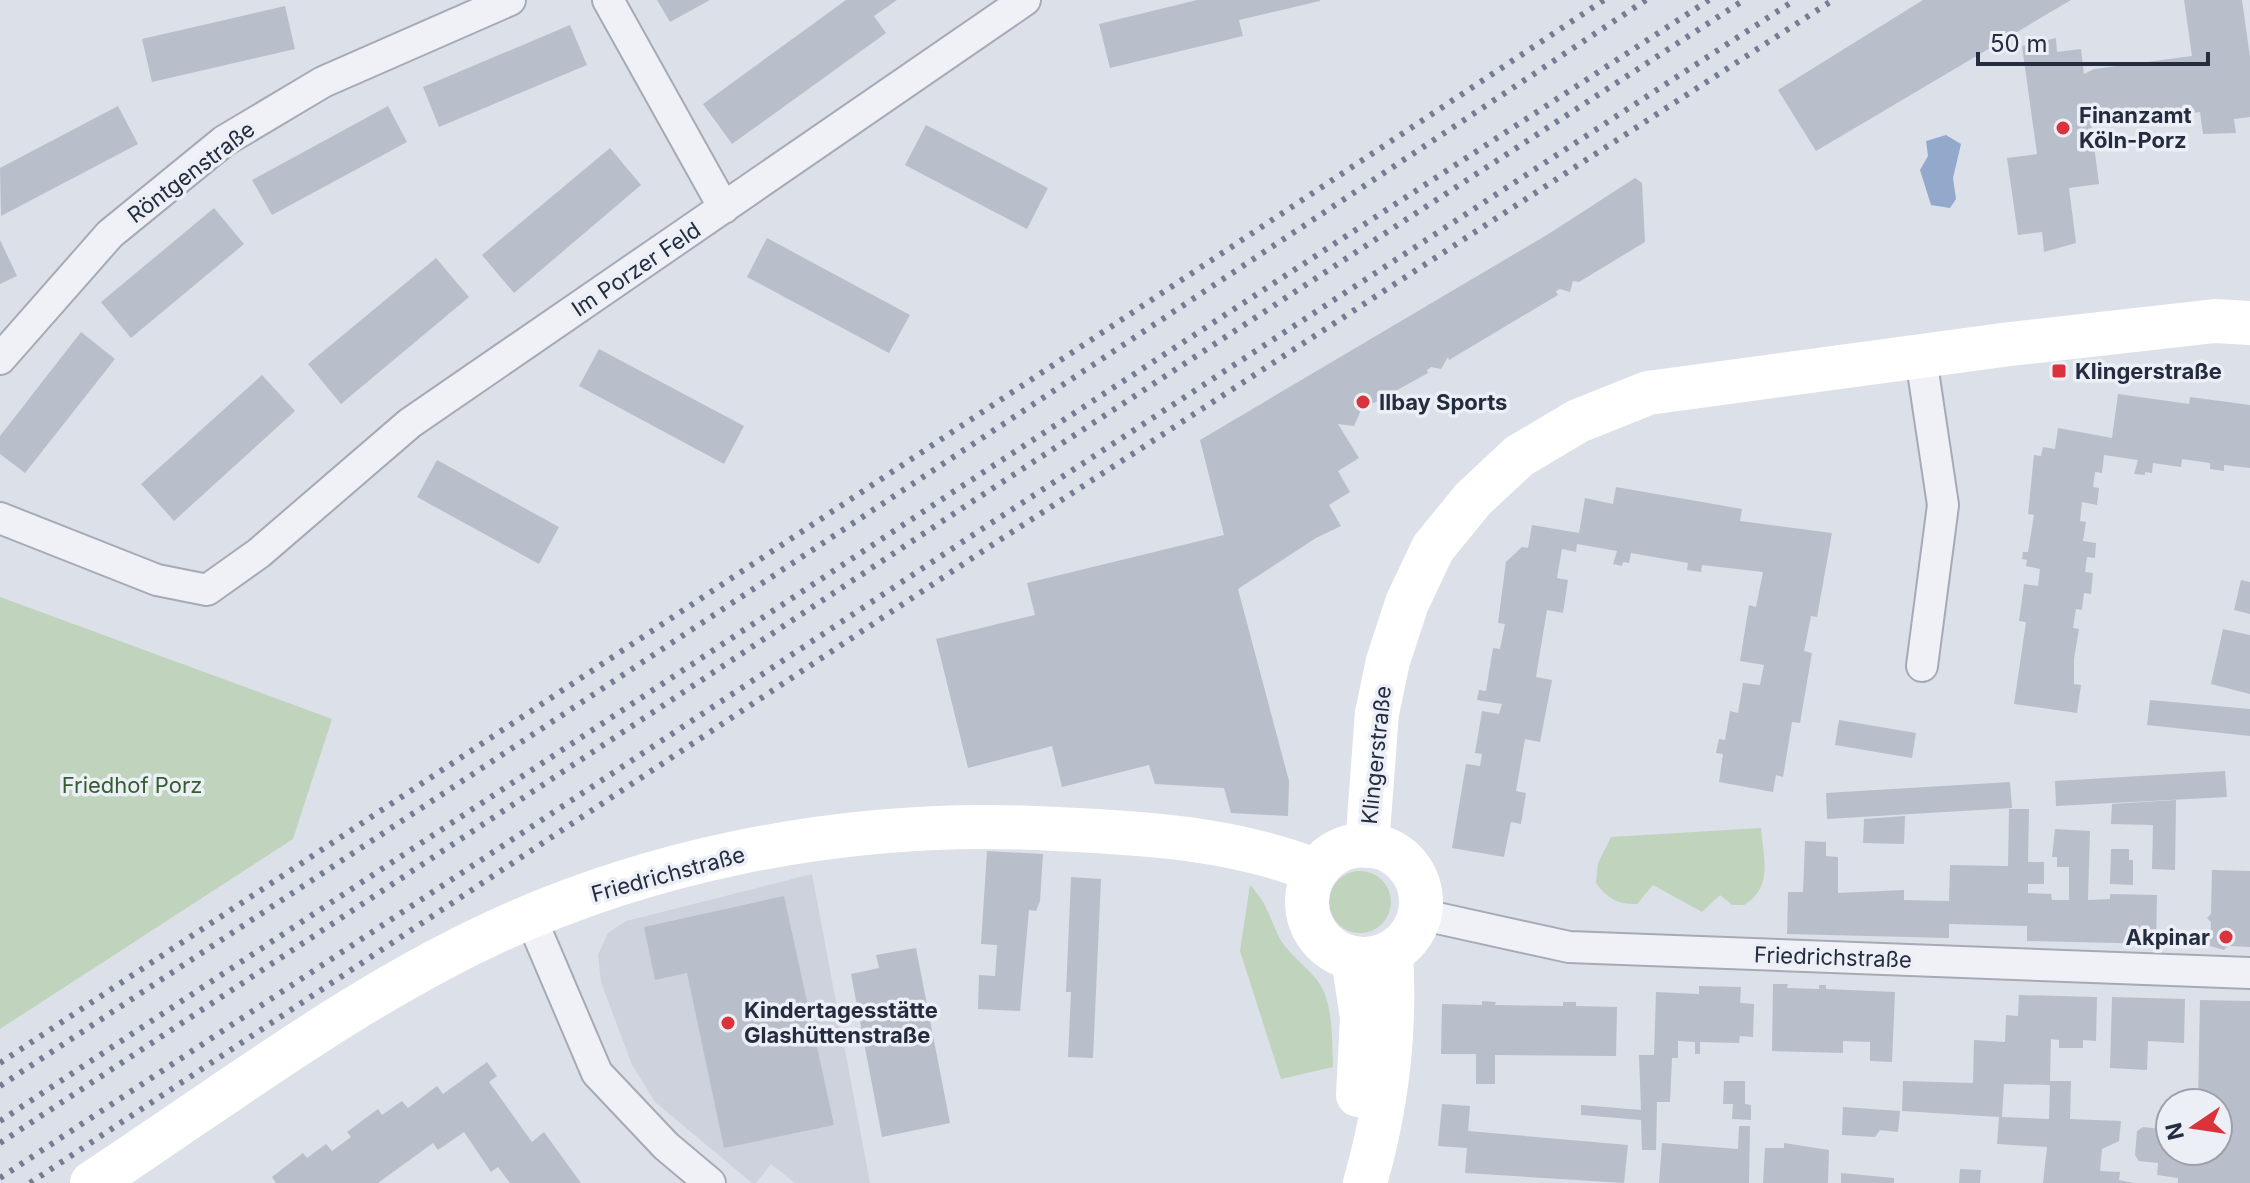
<svg xmlns="http://www.w3.org/2000/svg" width="2250" height="1183" viewBox="0 0 2250 1183" font-family="Inter,sans-serif">
<style>
.built{fill:#ced2dd}
.green{fill:#c0d3bc}
.water{fill:#93a9cc}
.building{fill:#b9becb;fill-rule:evenodd}
.lines{fill:none;stroke-linecap:round;stroke-linejoin:round}
.street-casing{stroke:#a5aab6;stroke-width:34}
.street{stroke:#eff1f6;stroke-width:30}
.secondary{stroke:#fff;stroke-width:44}
.rail{stroke:#747d93;stroke-width:6;stroke-dasharray:4 8;stroke-linecap:butt}
.poi-dot{fill:#db333b;stroke:#eceff6;stroke-width:3}
.labels{text-anchor:middle;stroke-width:7;stroke-linejoin:round;paint-order:stroke}
.poi-label{font-size:22px;font-weight:bold;fill:#242c40;stroke:#eceff6;text-anchor:start}
.street-label{font-size:22px;fill:#242c40;stroke:#eceff6}
.park-label{font-size:22px;fill:#345d30;stroke:#eceff6}
</style>
<rect width="100%" height="100%" fill="#dce0e8"/>
<path class="built" d="M812,874L870,1183H795L771,1164L756,1183H752L655,1102L632,1065L601,982L598,955L608,933L626,921Z"/>
<path class="green" d="M0,597L332,719L293,839L0,1029Z
M1761,828C1763,857 1774,887 1744,905H1732L1720,895L1702,912L1653,885L1637,904C1618,905 1607,898 1596,883L1598,863L1611,837Z
M1329 902a31 31 0 1 1 62 0a31 31 0 1 1-62 0Z
M1250,885C1268,904 1269,917 1280,939C1291,958 1316,972 1324,992C1333,1014 1332,1043 1333,1067L1281,1079L1240,951Z"/>
<path class="water" d="M1946,135L1961,144L1953,178L1956,199L1950,208L1931,205L1920,170L1928,156L1926,141Z"/>
<path class="building" d="M657,0H710L670,22Z
M846,0H897L874,16L886,33L732,144L703,104Z
M1197,0H1320V1L1239,20L1243,36L1110,68L1099,24Z
M1923,0H2071L1816,151L1778,90Z
M2184,0H2242L2250,57V117L2234,119L2236,133L2203,134L2200,112L2100,126L2099,112L2090,114L2099,184L2069,188L2076,243L2044,252L2042,232L2018,235L2007,158L2037,154L2022,46L2056,38L2057,52L2081,49L2084,74L2094,69L2192,56Z
M285,6L295,49L152,82L142,39Z
M570,25L587,65L439,127L423,87Z
M118,106L138,144L1,216L0,168Z
M388,106L407,142L272,215L252,180Z
M926,125L1048,188L1027,229L905,165Z
M610,148L641,185L514,293L482,255Z
M1635,178L1642,183L1645,242L1579,282L1573,281L1570,292L1560,289L1556,291L1558,295L1449,360L1448,357L1441,369L1431,367L1427,370L1428,373L1361,410L1354,426L1338,424L1359,458L1338,471L1350,492L1329,505L1341,526L1316,538L1238,589L1289,781L1288,816L1231,813L1224,788L1155,784L1149,765L1062,787L1052,746L968,768L936,639L1035,615L1027,583L1224,535L1200,440L1550,233Z
M214,208L244,244L131,338L101,302Z
M767,238L910,315L889,353L747,277Z
M0,240L17,276L0,284Z
M436,258L469,297L341,404L308,364Z
M81,332L115,359L25,473L0,454V436Z
M599,349L744,426L724,464L579,386Z
M262,375L295,411L174,521L141,484Z
M2118,394L2189,404L2190,397L2250,405V468L2224,465V471L2210,469V463L2182,459L2181,467L2153,463L2152,473L2145,472V475L2134,474L2138,460L2104,455L2102,473L2095,472L2093,487L2099,488L2097,505L2082,502L2080,521L2086,522L2083,541L2096,543L2095,558L2087,557L2085,572L2093,573L2091,594L2084,593L2082,610L2076,609L2073,628L2079,629L2074,659V684L2081,685L2077,713L2014,704L2026,622L2019,621L2024,584L2038,586L2040,569L2026,566L2027,560L2022,559L2023,552H2028L2034,515L2028,514L2034,455L2041,456L2043,447L2055,449L2058,428L2112,438Z
M437,460L559,527L539,564L417,497Z
M1616,487L1742,509L1740,521L1832,533L1817,617L1811,616L1804,651L1812,653L1800,723L1792,722L1783,777L1776,775L1773,792L1719,782L1723,754L1716,753L1719,739L1725,740L1730,711L1738,713L1743,683L1760,685L1764,665L1740,661L1749,605L1756,607L1763,572L1702,565L1701,572L1687,570L1688,563L1631,553L1629,563L1623,562L1622,566L1613,564L1617,551L1577,544L1576,552L1562,549L1557,578L1568,580L1563,613L1547,610L1536,677L1552,680L1540,742L1525,739L1516,791L1526,793L1521,824L1511,822L1504,857L1452,848L1466,764L1480,766L1482,754L1475,753L1482,711L1499,714L1502,704L1477,700L1479,690L1486,691L1493,648L1500,649L1505,624L1498,623L1506,562L1522,547L1528,548L1532,525L1579,533L1585,498L1613,504Z
M2241,580L2250,582V614L2234,610Z
M2223,629L2250,635V694L2211,684Z
M2150,700L2250,709V736L2147,725Z
M1839,720L1916,733L1912,758L1835,745Z
M2225,771L2227,797L2056,806L2055,781Z
M2010,782L2012,808L1827,819L1826,793Z
M2176,800L2175,870L2152,869L2153,825L2111,824L2112,804Z
M2009,809H2029L2028,862H2044V884H2028V893L2051,894L2052,900H2069V867H2057V857H2052L2055,829L2090,831L2088,900L2110,899V894L2157,895L2156,944L2027,941V926L1949,924V938L1787,934L1788,892H1803L1805,841L1826,842V856L1838,857V893L1904,890V900L1949,901L1950,865L2008,866Z
M1905,816L1904,844L1863,843L1864,819Z
M2111,849H2129V860H2133V885L2110,884Z
M987,851L1043,854L1040,901L1036,911L1029,910L1020,1011L978,1009L979,975L995,976L997,945L981,944Z
M2212,870L2250,871V947L2228,946L2224,950L2210,946L2211,922L2207,918L2211,914Z
M1071,877L1101,879L1093,1058L1068,1057L1071,992H1066Z
M784,896L834,1125L724,1148L687,973L655,980L644,927Z
M916,948L950,1123L882,1137L851,974L879,968L876,955Z
M1773,984H1788L1787,988L1819,989V985H1826V989L1895,992L1892,1062L1870,1061V1042L1843,1041V1053L1772,1051Z
M1699,986L1741,987L1740,1003L1754,1004L1753,1037L1740,1036L1739,1043L1700,1042V1054H1695V1042L1678,1041V1058H1672L1670,1102H1657L1656,1150H1642L1641,1120L1581,1115V1105L1641,1110L1639,1055H1654L1656,992L1699,994Z
M2019,995L2097,997L2096,1041L2083,1040V1048H2059V1040L2051,1039L2050,1081H2071L2070,1119L2121,1121L2119,1141L2102,1149L2100,1171L2120,1172L2119,1180L2134,1183H2043L2047,1147L1997,1144L1999,1117L1902,1111L1903,1081L1973,1083L1974,1040L2005,1042L2006,1015L2018,1016ZM2004,1084L2050,1085L2049,1119L2002,1117Z
M2112,997L2185,999L2184,1043L2148,1041L2147,1070L2110,1068Z
M2200,1000L2250,1001V1183H2178V1178L2157,1175L2158,1163L2139,1161L2135,1155L2137,1131L2143,1127L2161,1129V1122H2170V1151H2218V1103H2198Z
M1482,1001L1496,1002L1495,1005L1563,1006V1002H1576V1006L1617,1007L1616,1056L1495,1055V1084H1476V1054H1441L1442,1004L1482,1005Z
M487,1062L497,1076L489,1082L532,1142L544,1132L581,1183H510L498,1167L491,1172L464,1132L438,1150L433,1143L378,1183H276L272,1177L303,1153L307,1158L326,1144L332,1151L351,1137L347,1132L378,1109L382,1115L402,1101L408,1108L437,1086L443,1094Z
M1724,1081H1745V1104L1751,1105V1120L1732,1119L1733,1104H1723Z
M1442,1104L1470,1106L1468,1131L1628,1145L1624,1183L1465,1173L1467,1148L1438,1146Z
M1843,1107L1900,1111L1898,1132L1880,1130L1875,1137L1842,1135Z
M1739,1126H1750L1749,1183H1659L1662,1143L1738,1149Z
M1784,1143L1829,1150L1828,1183H1763L1765,1148H1784Z
M1960,1169L1981,1170L1980,1183H1959Z
M1841,1173L1894,1178V1183H1841Z"/>
<g class="lines">
<g class="street-casing">
<path id="street" d="M608,0L724,208
M1921,358L1943,505L1922,666
M0,359L110,234L224,141L323,82L510,0
M0,518L157,580L207,590L259,553L410,423L1025,0
M1419,914L1569,947L2250,973
M530,916L597,1073L666,1146L710,1183"/>
</g>
<use href="#street" class="street"/>
<path class="secondary" d="M1307 902a57 57 0 1 1 114 0a57 57 0 1 1-114 0Z
M1367,846L1377,713L1388,661L1407,603L1433,548L1473,499L1519,456L1578,421L1648,393L2010,344L2215,321L2250,323
M1353,958L1362,1018L1358,1095
M92,1183C206,1108 317,1025 437,961C624,860 846,817 1056,829C1145,833 1233,838 1316,871
M1365,1183C1387,1107 1396,1032 1391,953"/>
<path class="rail" d="M0,1063L1604,0
M0,1086L1646,0
M0,1121L956,490L1709,0
M0,1143L967,505L1744,0
M0,1178L982,529L1795,0
M30,1183L989,547L1833,0"/>
</g>
<g class="poi-dot">
<circle cx="2063" cy="128" r="8"/>
<rect x="2051" y="363" width="16" height="16" rx="4"/>
<circle cx="1363" cy="402" r="8"/>
<circle cx="2226" cy="937" r="8"/>
<circle cx="728" cy="1023" r="8"/>
</g>
<g class="labels">
<g class="poi-label">
<text x="2079" y="123">Finanzamt<tspan x="2079" dy="25">Köln-Porz</tspan></text>
<text x="2075" y="379">Klingerstraße</text>
<text x="1379" y="410">Ilbay Sports</text>
<text x="2210" y="945" text-anchor="end">Akpinar</text>
<text x="744" y="1018">Kindertagesstätte<tspan x="744" dy="25">Glashüttenstraße</tspan></text>
</g>
<g class="street-label">
<text transform="translate(191 172) rotate(-37)" y="8">Röntgenstraße</text>
<text transform="translate(636 269) rotate(-34)" y="8">Im Porzer Feld</text>
<text transform="translate(1376 755) rotate(-84)" y="8">Klingerstraße</text>
<text transform="translate(668 874) rotate(-15)" y="8">Friedrichstraße</text>
<text transform="translate(1833 957) rotate(2)" y="8">Friedrichstraße</text>
</g>
<g class="park-label">
<text x="132" y="793">Friedhof Porz</text>
</g>
</g>
<g transform="translate(2194 1127) rotate(257)"><circle r="38" fill="#eceff6" stroke="#9ca1ad" stroke-width="2"/>
<path d="M0-6L14 30L0 20L-14 30Z" fill="#db333b"/>
<text y="-12" font-size="22" font-weight="bold" text-anchor="middle" fill="#242c40">N</text>
</g>
<path d="M1978 52v12h230v-12" fill="none" stroke="#242c40" stroke-width="4"/>
<text x="1990" y="52" font-size="24" fill="#242c40" stroke="#eceff6" stroke-width="6" paint-order="stroke">50 m</text>
</svg>
